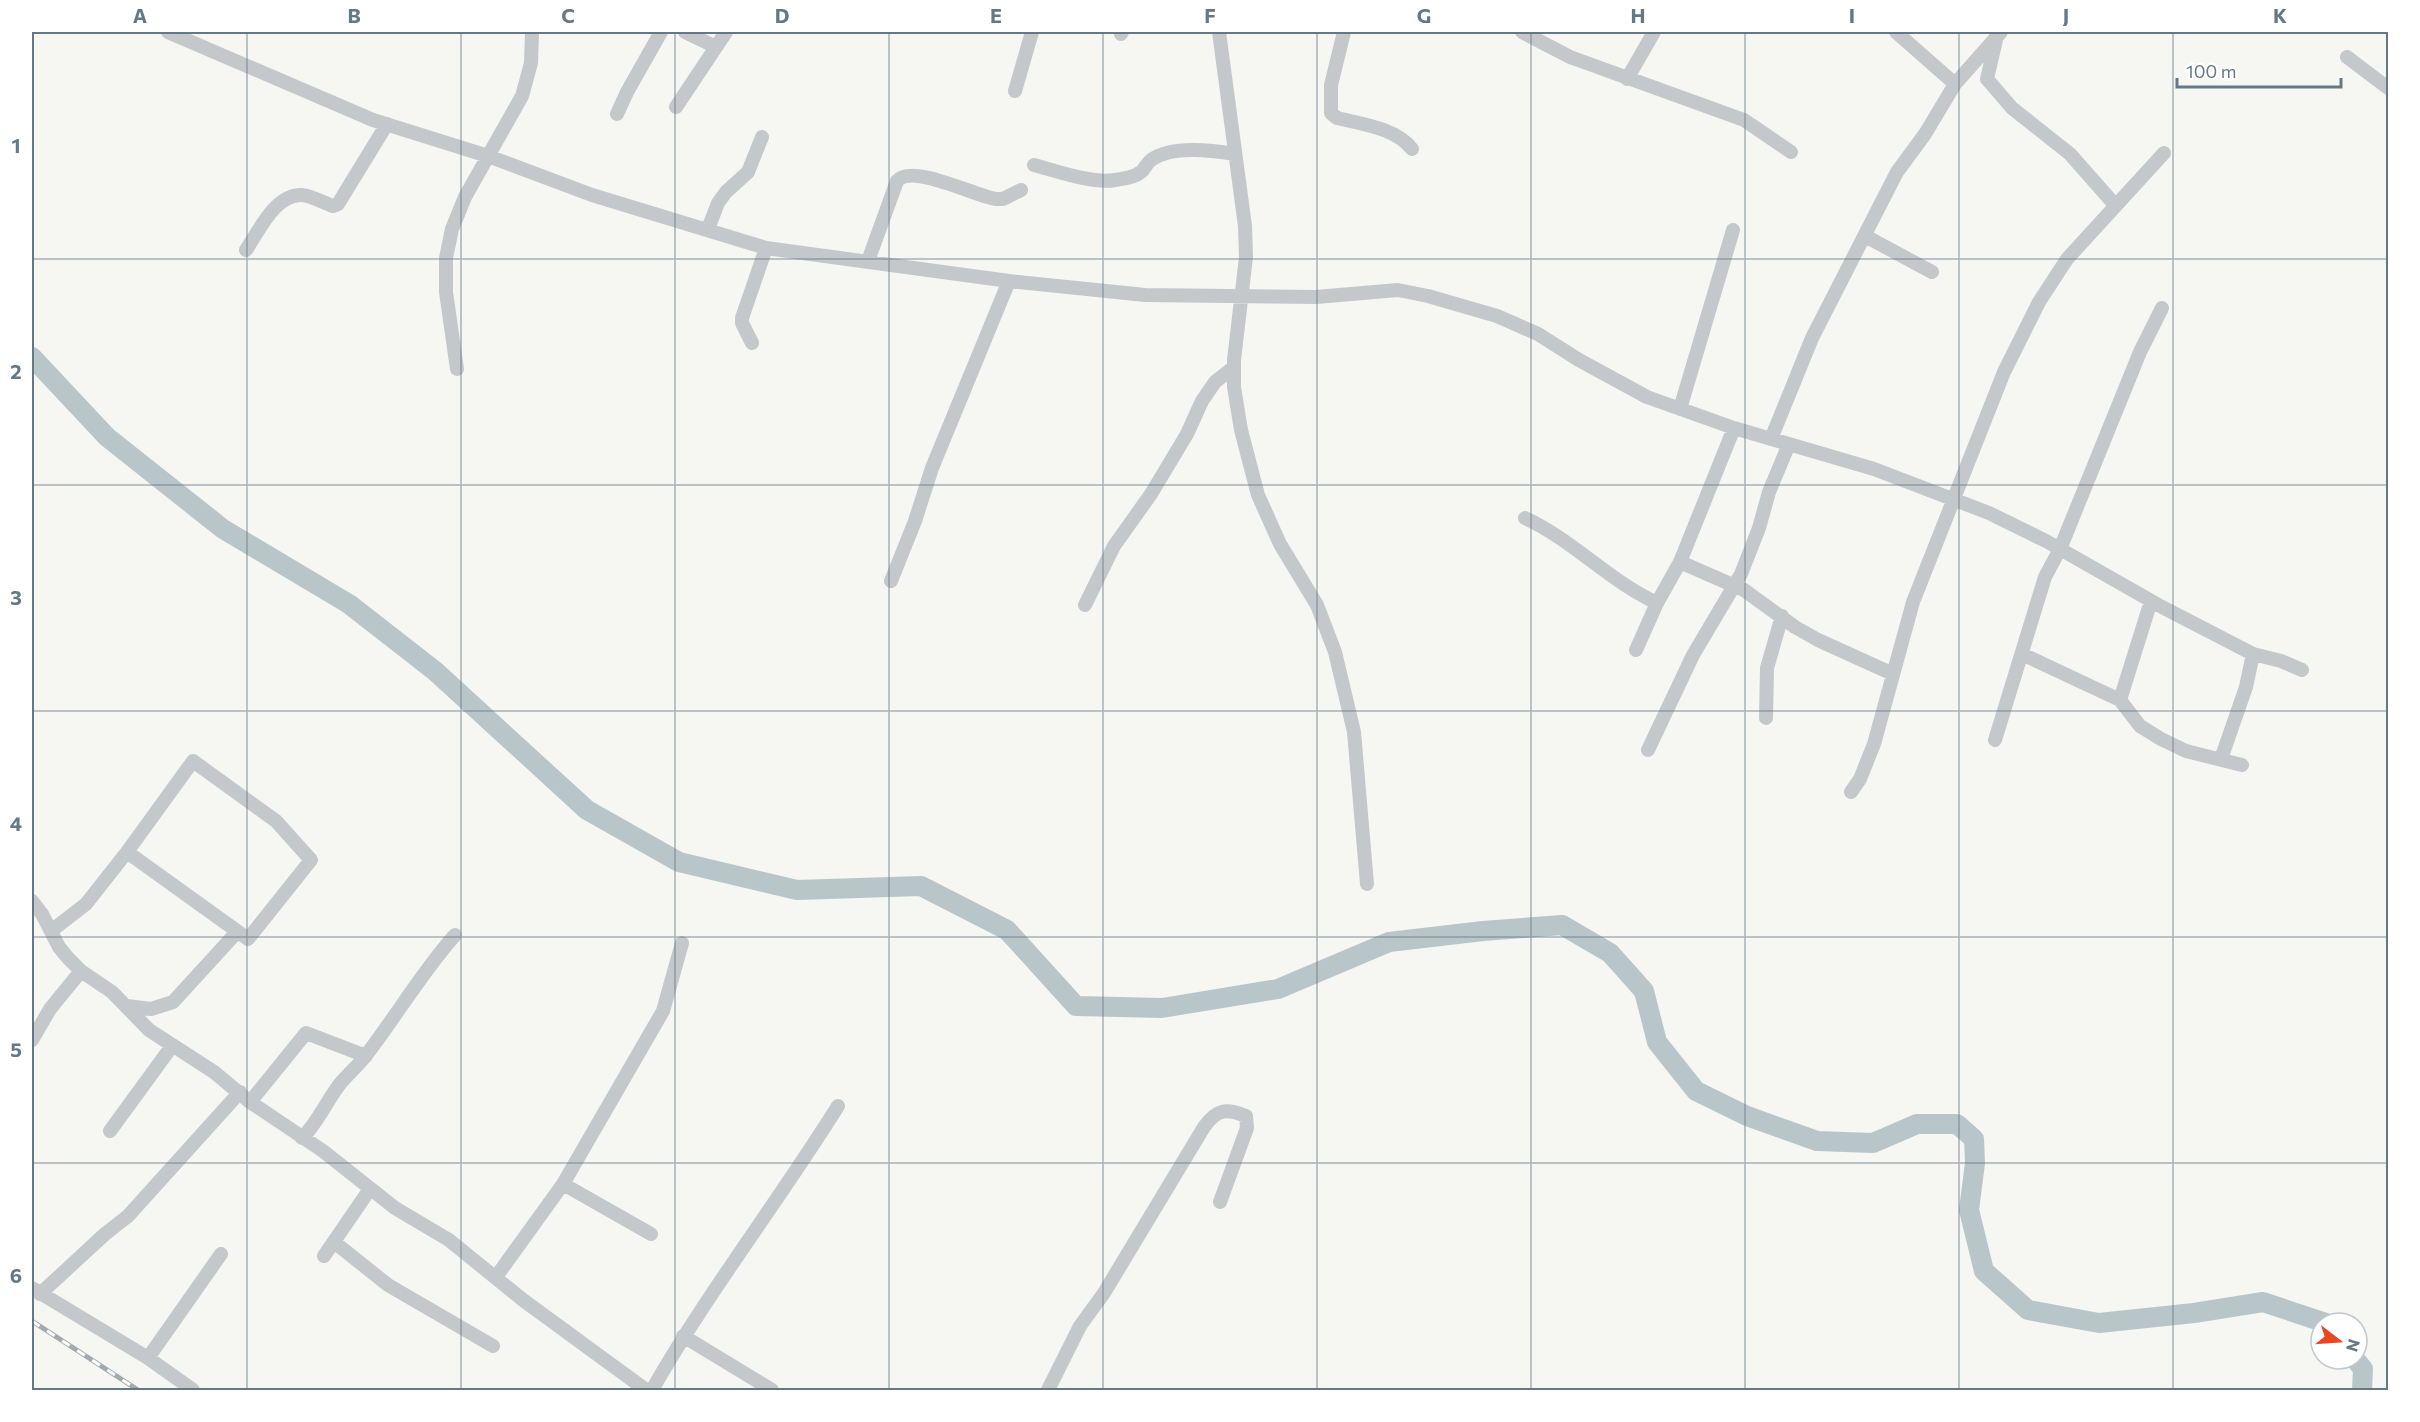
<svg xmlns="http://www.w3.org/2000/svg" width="2420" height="1422" viewBox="0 0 2420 1422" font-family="Commissioner,sans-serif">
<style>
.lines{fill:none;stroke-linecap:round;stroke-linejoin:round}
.river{stroke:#b9c6c9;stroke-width:20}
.minor{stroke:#c4c8cb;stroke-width:14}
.rail-casing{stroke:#a2aaaf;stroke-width:5}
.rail{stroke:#fff;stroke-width:3;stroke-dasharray:9;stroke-linecap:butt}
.grid{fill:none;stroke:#647885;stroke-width:1.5;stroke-opacity:0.55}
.neatline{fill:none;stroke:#647885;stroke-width:2}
.grid-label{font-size:20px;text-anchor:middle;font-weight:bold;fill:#647885}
</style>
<rect width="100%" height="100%" fill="#f6f6f3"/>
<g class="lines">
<path class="river" d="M32,357L107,437L223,529L349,604L435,671L587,810L679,862L797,890L921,886L1007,930L1076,1006L1162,1008L1278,989L1389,942L1483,931L1562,925L1610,953L1644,991L1657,1042L1696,1091L1747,1116L1817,1141L1873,1143L1917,1124H1957L1974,1139L1975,1163L1969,1210L1984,1271L2028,1310L2099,1323L2194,1313L2263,1302L2326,1323
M2355,1359L2363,1369L2362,1390"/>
<path class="minor" d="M168,32L373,120L488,156L592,195L766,248L1009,281L1145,295L1316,297L1398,290L1428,296L1497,316L1538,334L1579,360L1647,397L1734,428L1874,469L1989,513L2046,541L2162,607L2253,654L2281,661L2302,670
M685,32L716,47
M1219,32L1245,226L1246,257L1234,360V387L1241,430L1258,495L1280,544L1317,605L1335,652L1354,732L1367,884
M1344,32L1331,85V113L1337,118C1361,124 1396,128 1412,149
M1522,32L1570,57L1744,120L1791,152
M1896,32L1955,84
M1121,34L1122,32
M1996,40L1987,79L2012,108L2070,154L2115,205
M2347,57L2388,88
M1627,79L1654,32
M1015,91L1032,32
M676,107L726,32
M617,114L627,92L661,32
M1034,165C1057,171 1092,184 1115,180C1123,179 1135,177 1141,172C1145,169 1146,164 1150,161C1169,145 1211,150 1235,154
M708,229L718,203L726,192L748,172L762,137
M1865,236L1932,272
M246,250C259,231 275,194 302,195C312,196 324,203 333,206L338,204L387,124
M868,261L897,181C912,163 975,196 996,199H1003L1021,190
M752,343L742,323V318L766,248
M457,369L446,292V258L452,229L465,197L522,96L531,63L532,32
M1680,409L1733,230
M1771,439L1812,338L1897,172L1925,134L1955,84L2001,32
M1525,518C1573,540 1609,581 1657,603
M1680,562L1744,590L1795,627L1818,640L1893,674
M891,581L915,521L932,468L1009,281
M1085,605L1114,546L1151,494L1187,434L1202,401L1215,382L1234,367
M1636,650L1657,603L1680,562L1734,428
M2022,654L2120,700L2140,726L2161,739L2186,751L2242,765
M2120,700L2151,601
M1766,718L1767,668L1782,616
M1995,740L2045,577L2060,549L2140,352L2162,308
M1648,750L1693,655L1741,574L1759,528L1769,492L1789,444
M2221,759L2246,687L2253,654
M1851,792L1860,779L1874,744L1913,602L2004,372L2039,302L2067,259L2164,153
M32,901L42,914L59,947L68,958L81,971L112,992L149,1030L214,1072L250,1102L323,1151L395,1208L449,1240L523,1300L646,1390
M51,931L86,904L127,852L193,761L276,821L311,860L248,939L127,852
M127,1006L151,1009L173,1002L237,932
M32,1040L50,1009L81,971
M250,1102L306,1033L366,1056
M110,1131L172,1046
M302,1138C316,1125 327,1101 339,1085C348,1074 359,1065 367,1054C397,1015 422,972 455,935
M563,1184L651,1234
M334,1242L388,1285L493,1346
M324,1256L370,1189
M496,1277L563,1184L663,1011L682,943
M32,1288L148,1358L193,1390
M40,1294L105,1234L128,1216L240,1092
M683,1336L772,1390
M148,1358L221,1254
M652,1390C708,1292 778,1202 838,1106
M1048,1390L1080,1326L1104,1293L1204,1127C1217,1109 1226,1108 1246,1116L1247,1128L1220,1202"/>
<g class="rail-casing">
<path id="rail" d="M32,1321L138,1390"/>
</g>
<use href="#rail" class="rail"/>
</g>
<path class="grid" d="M247,32V1390M461,32V1390M675,32V1390M889,32V1390M1103,32V1390M1317,32V1390M1531,32V1390M1745,32V1390M1959,32V1390M2173,32V1390M32,259H2388M32,485H2388M32,711H2388M32,937H2388M32,1163H2388"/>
<rect width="2420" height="1422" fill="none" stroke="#ffffff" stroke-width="66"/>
<g transform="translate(2339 1341) rotate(107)"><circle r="28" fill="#ffffff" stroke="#c1c9ce" stroke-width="1.5"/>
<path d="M0-4.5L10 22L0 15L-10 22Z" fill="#e94721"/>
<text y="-9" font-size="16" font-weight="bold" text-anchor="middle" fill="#647885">N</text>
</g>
<path d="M2177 78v9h164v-9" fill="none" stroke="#647885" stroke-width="3"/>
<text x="2186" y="78" font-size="18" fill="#647885" stroke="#ffffff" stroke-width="4.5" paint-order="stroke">100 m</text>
<rect x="33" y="33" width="2354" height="1356" class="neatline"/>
<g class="grid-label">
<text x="140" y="23">A</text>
<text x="354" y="23">B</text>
<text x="568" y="23">C</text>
<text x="782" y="23">D</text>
<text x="996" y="23">E</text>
<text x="1210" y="23">F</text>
<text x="1424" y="23">G</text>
<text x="1638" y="23">H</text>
<text x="1852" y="23">I</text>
<text x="2066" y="23">J</text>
<text x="2280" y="23">K</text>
<text x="16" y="153">1</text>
<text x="16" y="379">2</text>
<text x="16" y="605">3</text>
<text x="16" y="831">4</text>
<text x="16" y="1057">5</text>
<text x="16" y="1283">6</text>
</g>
</svg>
